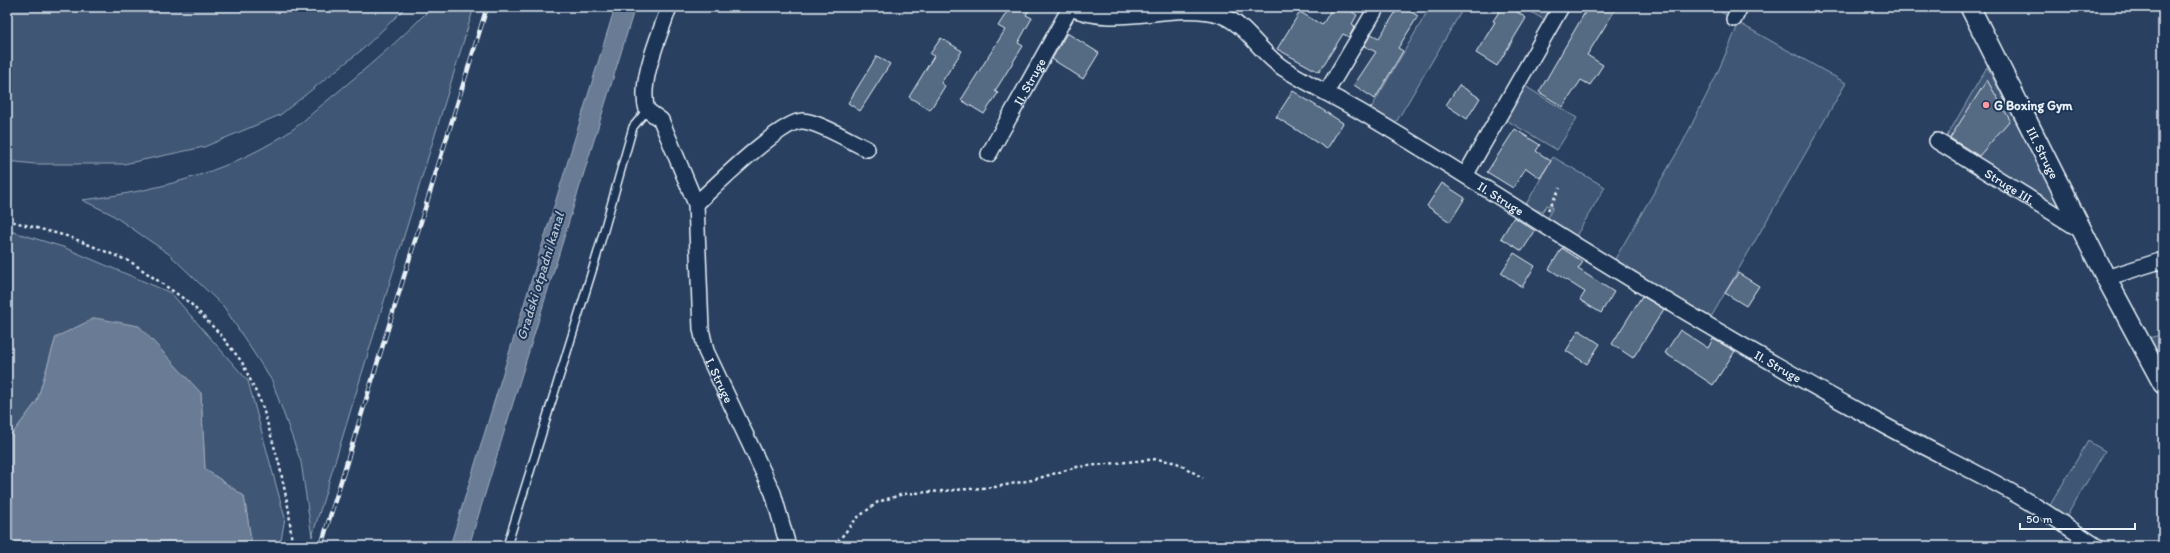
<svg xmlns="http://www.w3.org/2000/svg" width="2170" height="553" viewBox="0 0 2170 553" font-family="Itim,sans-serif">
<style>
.green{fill:#415774;stroke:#94a4b6}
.water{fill:#6b7c95;stroke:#9dabbd}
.building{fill:#556a83;stroke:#e8f1f8}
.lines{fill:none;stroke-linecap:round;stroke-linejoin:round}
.service-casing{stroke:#e8f1f8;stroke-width:10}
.minor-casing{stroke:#e8f1f8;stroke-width:18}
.tertiary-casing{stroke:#e8f1f8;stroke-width:22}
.path{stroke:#e8f1f8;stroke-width:2.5;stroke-dasharray:3 3;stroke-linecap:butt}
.service{stroke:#1d3557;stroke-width:7}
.minor{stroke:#1d3557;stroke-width:15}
.tertiary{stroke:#1d3557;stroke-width:19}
.rail-casing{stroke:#e8f1f8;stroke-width:4.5}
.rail{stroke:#1d3557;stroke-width:3;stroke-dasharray:9;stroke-linecap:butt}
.poi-dot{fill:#ff9aa2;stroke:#1d3557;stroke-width:1.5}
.labels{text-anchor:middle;stroke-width:4;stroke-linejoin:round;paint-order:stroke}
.street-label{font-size:13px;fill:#e8f1f8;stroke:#1d3557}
.poi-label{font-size:13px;font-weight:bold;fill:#e8f1f8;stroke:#1d3557;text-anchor:start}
.water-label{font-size:14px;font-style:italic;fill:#b6c2d0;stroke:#1d3557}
</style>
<rect width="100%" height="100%" fill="#294061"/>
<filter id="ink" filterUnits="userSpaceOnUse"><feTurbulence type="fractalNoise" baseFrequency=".025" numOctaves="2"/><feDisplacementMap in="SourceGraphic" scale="8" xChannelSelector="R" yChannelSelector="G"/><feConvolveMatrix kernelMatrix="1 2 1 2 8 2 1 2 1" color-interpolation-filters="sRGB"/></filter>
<g filter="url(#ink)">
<path class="green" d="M7,7H406L363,49L280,115L204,147L124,164H35L7,161Z
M432,7H474L312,537L301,462L272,381L224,307L169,254L111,214L82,200C151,192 223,174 283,136C299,126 313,112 328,100C364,70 400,40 432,7Z
M1430,7H1464L1395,124L1370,110Z
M1523,7H1554L1546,21Z
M1712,7H1734L1728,16Z
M1739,23L1846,83L1710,319L1615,259L1682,144L1716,76Z
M1987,67L2060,206L2052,211L1943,143Z
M1525,86L1577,118L1557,150L1506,120Z
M1553,157L1605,187L1576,236L1550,219L1548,217L1553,207L1547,205L1542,212L1525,206Z
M7,230L63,247L171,293L248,381L285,518L280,546H252L244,496L205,469L201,393L56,337L37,401L7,441Z
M2163,334V367L2149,338Z
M2088,441L2105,451L2065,519L2049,507Z"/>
<path class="water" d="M615,7H635L469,546H450Z
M95,318L139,326L201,393L205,469L244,496L252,546H7V441L37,401L56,337Z"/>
<path class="building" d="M1010,7H1031L1026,15L1032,18L1018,43L1023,46L995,91L998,93L984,114L961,100L1005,30L998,26Z
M1333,7H1345L1357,15L1352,24L1355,26L1349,37L1343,34L1319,72L1277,49L1300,12L1322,25Z
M1399,7H1403L1418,16L1398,48L1403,51L1375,99L1354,85L1376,52L1364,46L1371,34L1379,38Z
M1502,7H1510L1526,18L1497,66L1476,53L1495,22L1493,21Z
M1588,7H1617L1587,55L1603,65L1590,85L1581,80L1563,107L1539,92Z
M1067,33L1099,53L1083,79L1052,59Z
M941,38L962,51L941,83L945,86L930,110L909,97L934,56L930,54Z
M877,56L890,64L860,111L848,103Z
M1987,80L2010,120L1979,156L1950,138Z
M1459,85L1480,98L1467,119L1446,105Z
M1293,91L1343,123L1327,149L1276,117Z
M1515,129L1540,145L1536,151L1551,161L1540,178L1526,168L1513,188L1487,172Z
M1442,183L1465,198L1450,222L1427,206Z
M1514,217L1535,231L1522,251L1501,238Z
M1562,248L1583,262L1578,269L1614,292L1601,313L1580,300L1585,292L1549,269Z
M1514,253L1535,266L1522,287L1501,273Z
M1738,273L1759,286L1746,306L1725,293Z
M1642,296L1664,309L1633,358L1612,344Z
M1579,330L1600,344L1587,364L1566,351Z
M1680,330L1708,348L1713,339L1735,351L1713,385L1665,353Z"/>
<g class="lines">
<g class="service-casing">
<path id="service" d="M507,546L597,255L633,127L647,110"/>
</g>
<g class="minor-casing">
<g id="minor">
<path id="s1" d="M669,7C660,35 638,82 647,110L661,120L696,204L701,329L706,351L773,493L788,546"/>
<path id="s2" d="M1069,7C1118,30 1172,0 1221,15C1247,25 1260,53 1283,68C1308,84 1335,97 1361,112C1422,148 1482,186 1542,224C1653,294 1765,360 1880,423C1930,451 1983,474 2032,504C2054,517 2075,532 2096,546"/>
<path d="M1734,19L1740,7"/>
<path d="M1327,91L1377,7"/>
<path id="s3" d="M1937,141L2084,232"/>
<path id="s4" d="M989,154L1070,8"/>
<path d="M1466,174L1561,7"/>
<path d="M696,204C713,188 783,119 803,121C819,122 852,142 867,149"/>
<path d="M2106,278L2163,260"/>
</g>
</g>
<g class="tertiary-casing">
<g id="tertiary">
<path id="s5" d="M1970,7L2106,278L2163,384"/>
</g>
</g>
<path class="path" d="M1548,210L1560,188
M7,220L70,237L131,262L190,303L220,334L242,362L262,405L279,463L289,511L292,546
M834,546L857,518L878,502L903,494L995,487L1032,480L1077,467L1157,459L1177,463L1203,478"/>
<use href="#service" class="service"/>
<use href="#minor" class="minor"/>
<use href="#tertiary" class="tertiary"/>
<g class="rail-casing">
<path id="rail" d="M321,546L487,7"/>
</g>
<use href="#rail" class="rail"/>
</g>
</g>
<circle class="poi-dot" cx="1986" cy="105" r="4"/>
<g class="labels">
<g class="street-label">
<text dy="5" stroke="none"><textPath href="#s4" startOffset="83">II. Struge</textPath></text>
<text dy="5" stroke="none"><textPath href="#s5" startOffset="163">III. Struge</textPath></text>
<text dy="5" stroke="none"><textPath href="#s3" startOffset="86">Struge III.</textPath></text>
<text dy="5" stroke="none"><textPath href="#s2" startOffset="490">II. Struge</textPath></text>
<text dy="5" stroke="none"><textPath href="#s2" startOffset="814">II. Struge</textPath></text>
<text dy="5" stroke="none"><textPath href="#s1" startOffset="395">I. Struge</textPath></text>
</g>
<g class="poi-label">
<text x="1994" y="110">G Boxing Gym</text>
</g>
<g class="water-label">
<text transform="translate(540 276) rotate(-73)" y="5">Gradski otpadni kanal</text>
</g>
</g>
<rect width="2170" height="553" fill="none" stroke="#1d3557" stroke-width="24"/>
<rect x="12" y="12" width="2146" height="529" fill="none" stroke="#e8f1f8" stroke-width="1.5" filter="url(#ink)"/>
<path d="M2020 523v6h115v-6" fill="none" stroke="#e8f1f8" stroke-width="2"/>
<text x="2026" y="523" font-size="12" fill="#e8f1f8" stroke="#1d3557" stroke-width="3" paint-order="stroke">50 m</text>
</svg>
